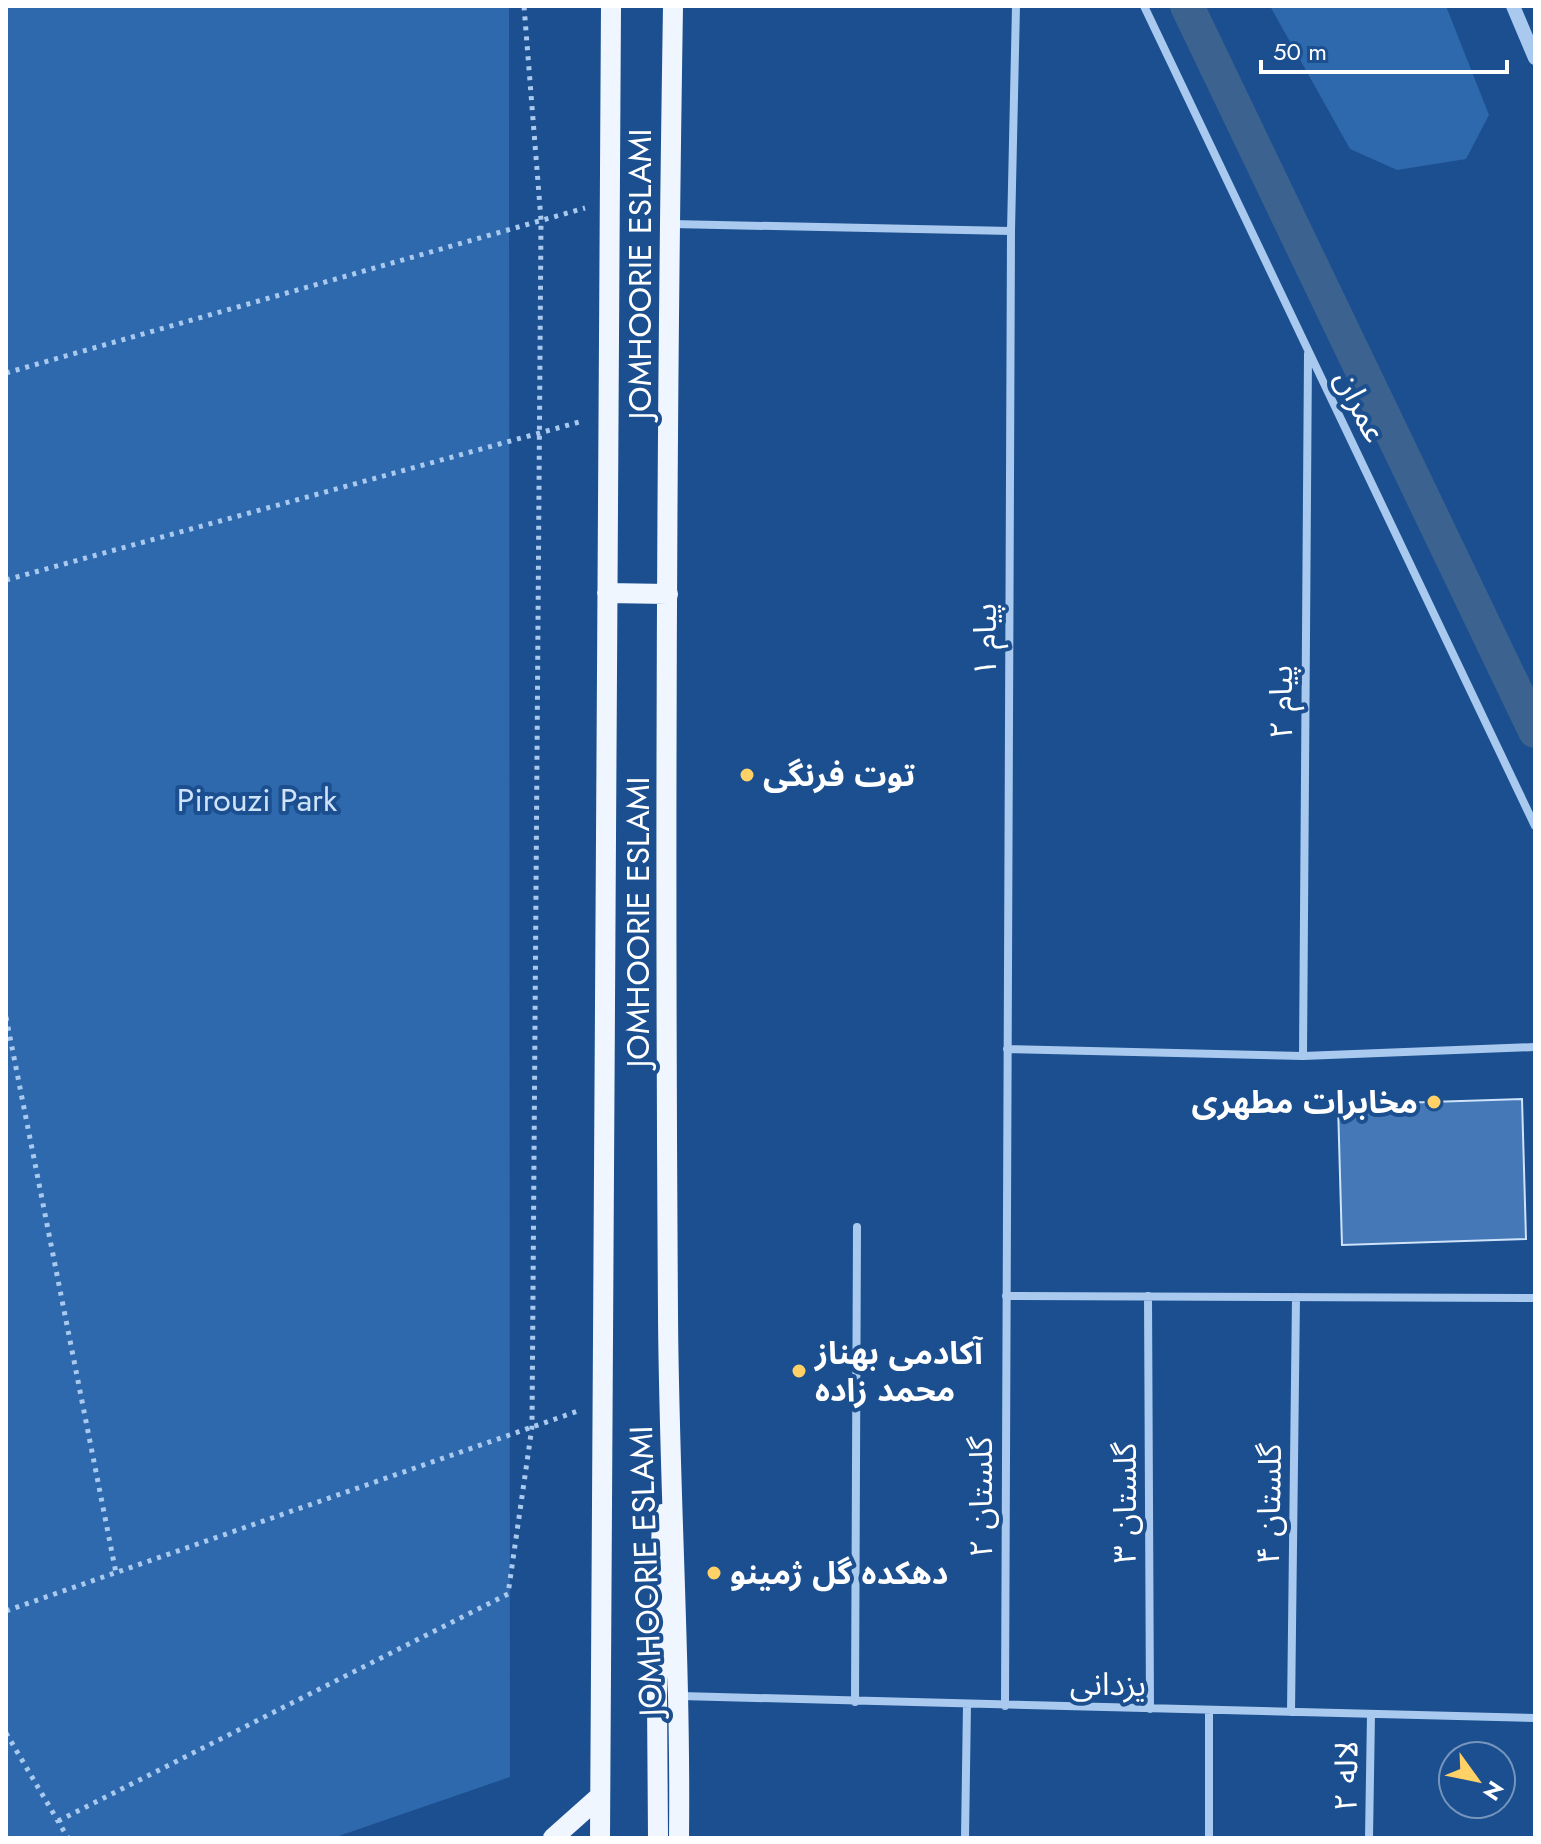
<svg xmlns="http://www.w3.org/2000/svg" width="1541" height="1844" viewBox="0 0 1541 1844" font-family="Jost,'Noto Sans Arabic',sans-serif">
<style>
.green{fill:#2e69ad}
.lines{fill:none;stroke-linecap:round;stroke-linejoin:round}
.canal{stroke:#3c6290;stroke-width:34}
.building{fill:#4478b7;stroke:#cfe3fa;stroke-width:2}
.path{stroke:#a9c9ee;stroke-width:5;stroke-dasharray:4 6;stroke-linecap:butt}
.minor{stroke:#a9c9ee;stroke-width:8}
.tertiary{stroke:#a9c9ee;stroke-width:14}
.primary{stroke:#f0f6ff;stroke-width:20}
.poi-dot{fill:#ffd166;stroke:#1b4f8f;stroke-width:3}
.labels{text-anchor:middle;stroke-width:8;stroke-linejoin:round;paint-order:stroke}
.street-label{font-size:32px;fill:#fff;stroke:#1b4f8f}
.poi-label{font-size:32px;font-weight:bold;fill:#fff;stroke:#1b4f8f;text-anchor:start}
.park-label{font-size:32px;fill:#cfe3fa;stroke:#1b4f8f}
</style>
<rect width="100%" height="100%" fill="#1b4f8f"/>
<path class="green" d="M6,6H509L510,1777L333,1838H6Z
M1270,6H1446L1489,115L1466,159L1397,170L1350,149Z"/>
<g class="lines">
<path class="canal" d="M1187,6L1535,731"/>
</g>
<path class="building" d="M1522,1099L1526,1239L1342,1245L1338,1105Z"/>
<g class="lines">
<path class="path" d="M6,373L585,208
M6,580L583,421
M6,1017L116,1573
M6,1611L578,1411
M6,1733L68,1838
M58,1821L508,1594L532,1427L541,220L524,6"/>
<path class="minor" d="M1144,6L1535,826
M672,224L1011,231
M1007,1049L1303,1056L1535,1047
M1303,1056L1308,354
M1006,1296L1535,1298
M1148,1296L1150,1709
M681,1696L1535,1718
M855,1702L857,1227
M1005,1706L1011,231L1016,6
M1209,1711V1838
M1291,1712L1296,1297
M965,1838L967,1704
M1369,1838L1371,1714"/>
<path class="tertiary" d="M1513,6L1535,58"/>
<path class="primary" d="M673,6C666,442 665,878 668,1313C669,1488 681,1663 679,1838
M607,593L668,594
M553,1838L599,1797
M600,1838L611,6
M658,1838L657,1697L662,1514"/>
</g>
<g class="poi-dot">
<circle cx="747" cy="775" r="8"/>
<circle cx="1434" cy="1102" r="8"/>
<circle cx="799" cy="1371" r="8"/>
<circle cx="714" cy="1573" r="8"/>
</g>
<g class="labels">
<g class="street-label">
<text transform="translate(640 274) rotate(-90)" y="11">JOMHOORIE ESLAMI</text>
<text transform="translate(1361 406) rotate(64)" y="11">عمران</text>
<text transform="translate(985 640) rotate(-90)" y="11">پیام ۱</text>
<text transform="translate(1281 702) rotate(-90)" y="11">پیام ۲</text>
<text transform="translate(638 922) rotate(-90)" y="11">JOMHOORIE ESLAMI</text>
<text transform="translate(981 1497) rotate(-90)" y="11">گلستان ۲</text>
<text transform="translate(1125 1503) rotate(-90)" y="11">گلستان ۳</text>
<text transform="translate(1269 1504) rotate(-89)" y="11">گلستان ۴</text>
<text transform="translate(646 1571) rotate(-92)" y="11">JOMHOORIE ESLAMI</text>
<text transform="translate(1108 1684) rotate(1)" y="11">یزدانی</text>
<text transform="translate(1346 1776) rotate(-89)" y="11">لاله ۲</text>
</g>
<g class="poi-label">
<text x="763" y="786">توت فرنگی</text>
<text x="1418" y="1113" text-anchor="end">مخابرات مطهری</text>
<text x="815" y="1364">آکادمی بهناز<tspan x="815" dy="37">محمد زاده</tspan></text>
<text x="730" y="1584">دهکده گل ژمینو</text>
</g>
<g class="park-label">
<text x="257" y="811">Pirouzi Park</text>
</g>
</g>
<rect width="1541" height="1844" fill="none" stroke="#ffffff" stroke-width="16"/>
<g transform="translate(1477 1780) rotate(123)"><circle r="38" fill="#1b4f8f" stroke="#7695bc" stroke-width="2"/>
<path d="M0-6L14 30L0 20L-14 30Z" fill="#ffd166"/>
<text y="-12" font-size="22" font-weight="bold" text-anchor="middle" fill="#ffffff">N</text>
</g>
<path d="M1261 60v12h246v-12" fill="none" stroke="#ffffff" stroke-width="4"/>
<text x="1273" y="60" font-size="24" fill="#ffffff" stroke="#1b4f8f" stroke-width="6" paint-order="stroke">50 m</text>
</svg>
